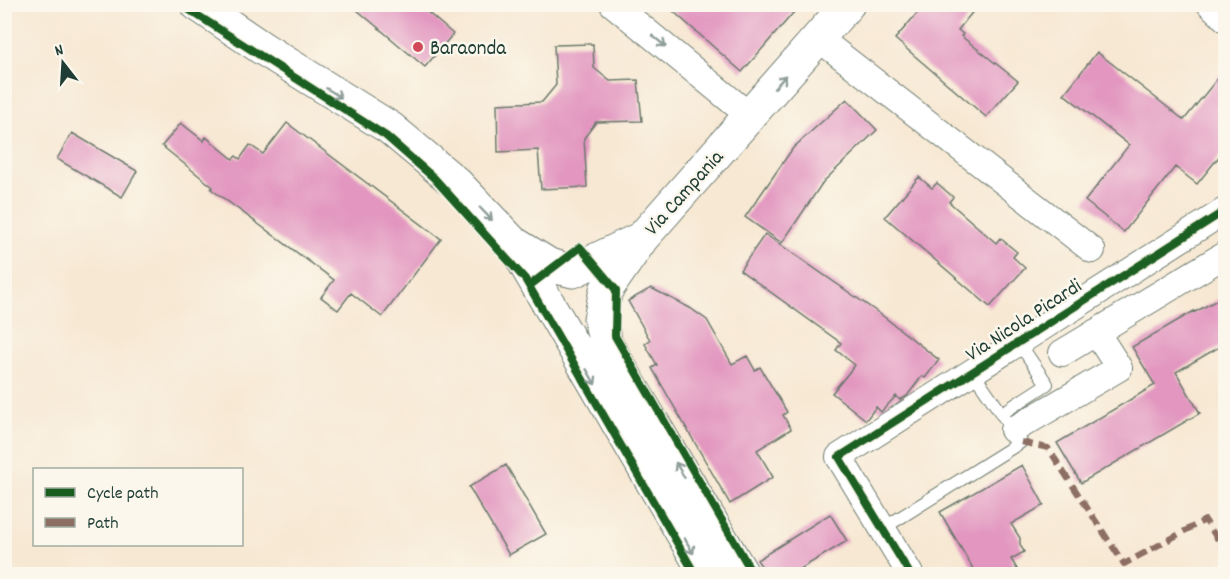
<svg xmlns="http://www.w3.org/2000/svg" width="1230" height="579" viewBox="0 0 1230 579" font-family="Dekko,sans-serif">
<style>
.building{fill:#e296c0}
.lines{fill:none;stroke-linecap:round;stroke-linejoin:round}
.service-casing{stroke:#6b796c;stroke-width:14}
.minor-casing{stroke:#6b796c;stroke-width:28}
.secondary-casing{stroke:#6b796c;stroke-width:35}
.service{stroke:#fff;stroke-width:12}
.minor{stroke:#fff;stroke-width:26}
.secondary{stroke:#fff;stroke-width:33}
.quiet{stroke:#8d6e63;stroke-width:6;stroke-dasharray:12 6;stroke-linecap:butt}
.cycleway-casing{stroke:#fbf7ec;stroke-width:11}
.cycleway{stroke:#1b5e20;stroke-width:8}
.oneway{stroke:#8f9e9a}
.poi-dot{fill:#d1495b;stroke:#fbf7ec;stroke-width:2}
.labels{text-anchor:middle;stroke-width:5;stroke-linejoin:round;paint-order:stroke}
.poi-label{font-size:21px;fill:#1f3d34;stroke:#fbf7ec;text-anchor:start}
.street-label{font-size:21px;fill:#1f3d34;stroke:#fbf7ec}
</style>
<rect width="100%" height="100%" fill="#fbf7ec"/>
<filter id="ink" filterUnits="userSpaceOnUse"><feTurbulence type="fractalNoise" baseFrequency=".0167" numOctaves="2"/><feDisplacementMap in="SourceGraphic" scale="12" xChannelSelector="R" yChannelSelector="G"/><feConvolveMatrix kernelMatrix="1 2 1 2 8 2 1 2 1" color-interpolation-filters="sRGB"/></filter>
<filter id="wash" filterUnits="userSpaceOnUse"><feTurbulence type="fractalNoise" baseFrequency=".008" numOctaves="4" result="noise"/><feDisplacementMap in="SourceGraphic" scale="24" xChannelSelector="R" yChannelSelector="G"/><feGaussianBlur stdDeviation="1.35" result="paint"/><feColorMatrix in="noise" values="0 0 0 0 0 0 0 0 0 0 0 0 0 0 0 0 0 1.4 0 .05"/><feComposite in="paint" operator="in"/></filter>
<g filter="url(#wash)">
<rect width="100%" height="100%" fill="#f7e8d3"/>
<g id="blocks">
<path class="building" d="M350,4H418L453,34L425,67Z
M665,4H801L742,72Z
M925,4H979L958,30L963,34L961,36L1018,81L986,117L895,39Z
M593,44L594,68L610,81L638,80L642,121L596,122L584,138L587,187L541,189L538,150L498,152L497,104L542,102L556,85L554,45Z
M1097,52L1184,120L1226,68V148L1197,184L1175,167L1124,232L1085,201L1129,145L1064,94Z
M847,99L877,130L823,182L782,243L745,217L793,148Z
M181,123L204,141L206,137L233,159L236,156L240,159L250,145L263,154L287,123L441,239L382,317L351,293L338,310L321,297L334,280L211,189L213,187L162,146Z
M72,133L137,171L122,197L57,159Z
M919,177L932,188L937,183L953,197L949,202L996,243L1000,238L1017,252L1013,257L1025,268L990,307L885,217Z
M765,234L883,316L939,360L925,378L922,376L907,396L900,400L896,396L881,412L876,407L866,420L832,393L855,365L836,350L841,343L740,270Z
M651,288L690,308L707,320L732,364L747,356L755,370L760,367L787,412L783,415L791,429L757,450L773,477L730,504L652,368L657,365L645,344L650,340L628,301Z
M1226,295V343L1176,372L1200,413L1081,483L1057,443L1155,385L1132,347L1194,311L1195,312Z
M506,465L546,534L509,555L469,487Z
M1022,465L1044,505L1011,524L1020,538V544L1024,552L1011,559L1020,574H976L940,512Z
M830,514L847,541L792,574H767L757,560Z"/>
</g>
</g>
<g filter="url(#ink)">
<use href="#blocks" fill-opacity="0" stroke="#6b796c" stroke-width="1.5"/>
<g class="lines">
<g class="service-casing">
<path id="service" d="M1001,414L1047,384L1019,343
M882,529L1021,442L973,372"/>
</g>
<g class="minor-casing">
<path id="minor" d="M613,4L750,116
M1210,4L1226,19
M818,38L1092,250
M1062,353L1226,254
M1013,430L1119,368L1096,332
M910,574L839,457L1226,210"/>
</g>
<g class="secondary-casing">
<path id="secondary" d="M197,4L262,48L390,128L457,184L513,243L706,574
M640,241L606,290L600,319L606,344L742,574
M515,244L549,265L573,271L642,238L848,4"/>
</g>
<use href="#service" class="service"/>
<use href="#minor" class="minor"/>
<use href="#secondary" class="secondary"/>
<path class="quiet" d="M1021,442L1048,448L1124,564L1205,520L1226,552"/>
<g class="cycleway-casing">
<path id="cycleway" d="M180,4L386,136L434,178L525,279L695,574
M529,286L580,247L616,290L615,336L753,574
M910,574L839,457L1226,210"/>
</g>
<use href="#cycleway" class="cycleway"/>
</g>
<defs><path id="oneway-shaft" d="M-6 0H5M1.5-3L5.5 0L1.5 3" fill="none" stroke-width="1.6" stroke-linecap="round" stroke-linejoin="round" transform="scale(1.5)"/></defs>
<g class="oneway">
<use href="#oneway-shaft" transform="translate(659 41) rotate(39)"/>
<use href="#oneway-shaft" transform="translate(780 82) rotate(-49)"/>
<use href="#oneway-shaft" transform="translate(334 93) rotate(32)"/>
<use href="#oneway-shaft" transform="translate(486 214) rotate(46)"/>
<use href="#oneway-shaft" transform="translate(591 377) rotate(60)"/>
<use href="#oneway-shaft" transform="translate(680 470) rotate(-120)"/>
<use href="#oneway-shaft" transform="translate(689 546) rotate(60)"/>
</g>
</g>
<circle class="poi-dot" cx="418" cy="47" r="6"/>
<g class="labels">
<g class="poi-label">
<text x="430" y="54">Baraonda</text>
</g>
<g class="street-label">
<text transform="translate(683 192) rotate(-48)" y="7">Via Campania</text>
<text transform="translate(1023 319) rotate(-33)" y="7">Via Nicola Picardi</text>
</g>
</g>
<rect width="1230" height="579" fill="none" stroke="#fbf7ec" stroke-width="24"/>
<rect x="33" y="468" width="210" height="78" fill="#fbf7ec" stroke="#a3ada2" stroke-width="1.5"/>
<rect x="45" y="488" width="30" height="9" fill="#1b5e20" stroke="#a3ada2" stroke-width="1.5"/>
<text x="87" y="498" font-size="18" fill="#1f3d34">Cycle path</text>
<rect x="45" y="518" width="30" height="9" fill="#8d6e63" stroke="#a3ada2" stroke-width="1.5"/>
<text x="87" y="528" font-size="18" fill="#1f3d34">Path</text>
<g transform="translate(63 63) rotate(343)" stroke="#fbf7ec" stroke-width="4.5" paint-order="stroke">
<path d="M0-4.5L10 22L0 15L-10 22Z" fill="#1f3d34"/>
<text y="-9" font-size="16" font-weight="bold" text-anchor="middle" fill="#1f3d34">N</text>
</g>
</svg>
